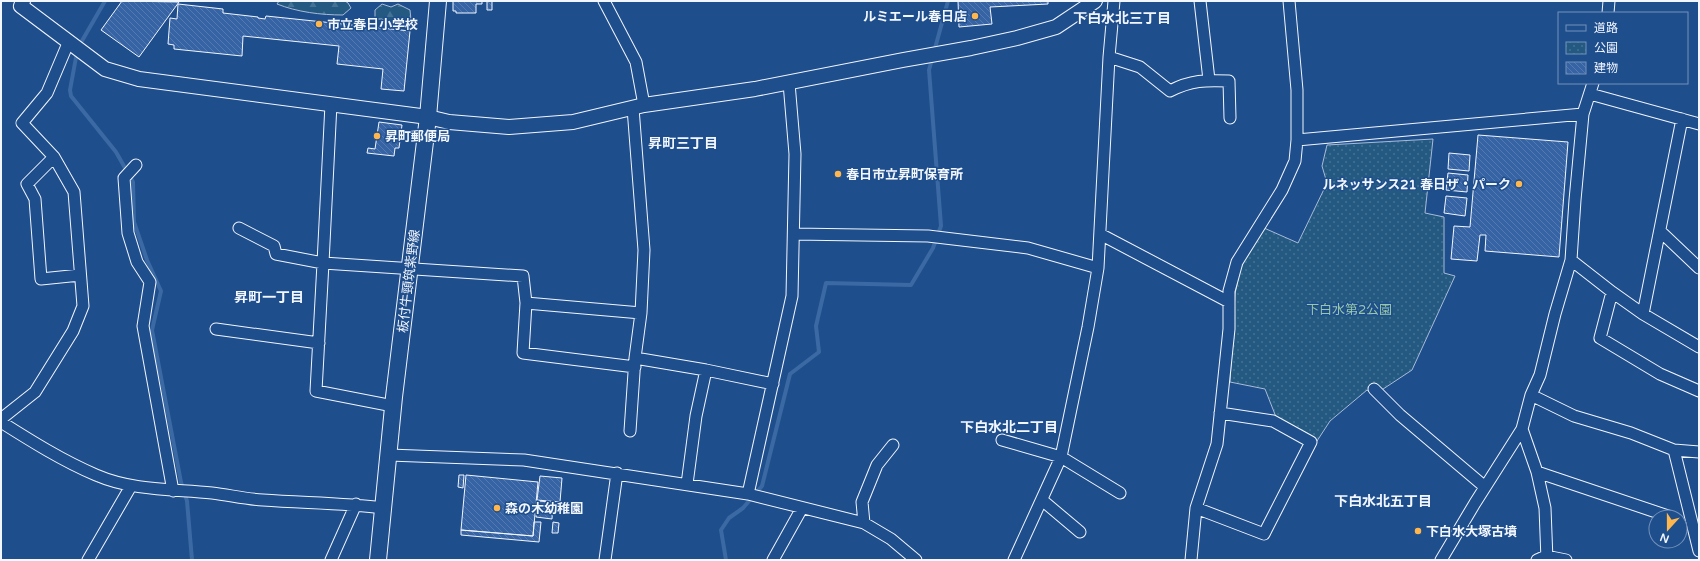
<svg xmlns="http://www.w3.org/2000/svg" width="1700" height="561" viewBox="0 0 1700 561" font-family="'Varela Round','Noto Sans JP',sans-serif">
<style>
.forest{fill:url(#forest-firs);stroke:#a8bbd7}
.park{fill:url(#park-dots);stroke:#a8bbd7}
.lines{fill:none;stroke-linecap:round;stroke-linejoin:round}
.stream{stroke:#3b69a3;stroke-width:4}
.building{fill:url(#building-back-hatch);stroke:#f2f6ff}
.minor-casing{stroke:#f2f6ff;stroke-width:13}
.tertiary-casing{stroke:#f2f6ff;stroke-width:16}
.secondary-casing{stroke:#f2f6ff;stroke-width:18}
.minor{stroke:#1f4e8c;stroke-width:11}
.tertiary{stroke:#1f4e8c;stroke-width:14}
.secondary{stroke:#1f4e8c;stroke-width:16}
.poi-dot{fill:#ffb74d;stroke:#1f4e8c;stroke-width:1.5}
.labels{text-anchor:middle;stroke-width:3;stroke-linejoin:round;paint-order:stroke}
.poi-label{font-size:13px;font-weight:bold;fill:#f2f6ff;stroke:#1f4e8c;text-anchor:start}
.street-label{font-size:13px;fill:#f2f6ff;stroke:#1f4e8c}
.park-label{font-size:13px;fill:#97c8a6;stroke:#1f4e8c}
.neighbourhood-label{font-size:14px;font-weight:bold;fill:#f2f6ff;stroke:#1f4e8c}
</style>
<defs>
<pattern id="forest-firs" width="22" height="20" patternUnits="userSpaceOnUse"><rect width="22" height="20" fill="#245a82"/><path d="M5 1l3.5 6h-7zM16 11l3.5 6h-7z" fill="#447295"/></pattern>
<pattern id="park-dots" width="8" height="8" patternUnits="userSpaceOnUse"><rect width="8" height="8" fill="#245a82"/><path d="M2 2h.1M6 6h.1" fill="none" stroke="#447295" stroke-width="1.8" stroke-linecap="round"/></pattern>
<pattern id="building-back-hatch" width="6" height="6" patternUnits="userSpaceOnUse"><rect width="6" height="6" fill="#3563a3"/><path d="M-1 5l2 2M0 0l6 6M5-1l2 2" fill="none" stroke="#537ab1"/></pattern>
</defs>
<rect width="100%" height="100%" fill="#1f4e8c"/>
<path class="forest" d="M279,1H345L348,3L351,8L343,15C321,15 297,12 277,4Z
M382,4L391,7L398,4L410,10L411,20L388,23L382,19H375V10Z"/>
<path class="park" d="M1433,139L1425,213L1444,217V273L1455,276L1412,370L1374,395L1367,390L1330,421L1317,441L1276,417L1265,389L1230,382L1235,294L1241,265L1264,228L1298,243L1327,183L1322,166L1327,145Z"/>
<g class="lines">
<path class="stream" d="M79,46L105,1
M77,52L70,90L71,96L116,152L133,182L134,222L147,260L161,291L152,330L181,482L187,501L192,560
M726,560L721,530L729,518L743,508L762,486L790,374L819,352L816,326L826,283L911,285L933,248L941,226L929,70L948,1"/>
</g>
<path class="building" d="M122,1L179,2L139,57L101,30Z
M453,1H482V4H476V13H456V11H453Z
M487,1H492V10H487Z
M958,1H1048V4L990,7L992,24L959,27Z
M178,4L223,9V13L258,17V18L265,19L266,16L410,31L404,91L381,89L383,69L337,64L339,46L243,36L242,56L174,49V45L168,44L170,18L177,19Z
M379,122L402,125L399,148H395L394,156L367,153L368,148L375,149Z
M1478,135L1568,142L1559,257L1485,251L1486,235H1480L1477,261L1451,259L1454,226L1470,227Z
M1449,153L1470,155L1469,171L1448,169Z
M1448,173L1468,175L1467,192L1446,190Z
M1446,196L1467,198L1465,216L1444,213Z
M459,475H464L463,488L458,487Z
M466,475L538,482L533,536L461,530Z
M540,476L562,478L560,502L537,500Z
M538,501L553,502L552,519L536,517Z
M534,522H541L539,542L461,535V530L533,536Z
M553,522L559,523L558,533H552Z"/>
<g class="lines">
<g class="minor-casing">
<path id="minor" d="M604,1L636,62L644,105
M1200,1L1209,80
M1608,13L1609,1
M1109,57L1140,67L1170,91C1191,80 1206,80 1229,81L1230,118
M1593,83L1583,114L1575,200L1571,260L1555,314L1540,375L1531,395L1574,416L1631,433L1674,450L1699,551
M1590,94L1699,124
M331,104L323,263L523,276L526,303L641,313
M633,108L644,250L641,313L635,358
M1297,140L1583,114
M54,157L27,184L35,199L41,279L80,275
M136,165L124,178L128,233L137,262L150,282L143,326L173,491
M239,228L274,246L276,254L323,263L316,391L393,406
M1660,231L1699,268
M794,234L928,236L1028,248L1098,268
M1100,234L1229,302
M1571,260L1612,292L1600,338L1660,374L1699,391
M1612,292L1643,314L1699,347
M526,303L523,353L635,367
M1643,314L1682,119
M216,329L319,343
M1374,389L1400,415L1485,487
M1531,395L1522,429L1537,472L1545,508L1547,560
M1,419L35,392L73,331L83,306L74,192L54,157L22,123L47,93L69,41
M1,422C31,441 63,461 96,475C133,491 173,489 212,493C229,495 246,499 263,500C304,503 344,503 384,508
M630,431L635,358L706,370L773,384
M1002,440L1061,457L1120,493
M1674,450L1699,452
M389,455L524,460L748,494L864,523L891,539L916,560
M1537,472L1671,517
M687,484L696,416L706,370
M748,494L792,296L795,154L789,83
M1042,500L1080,532
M1196,508L1264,534L1311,442L1273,421L1220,413
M864,523L862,502L877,465L893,445
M88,560L131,486
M331,560L356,504
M605,560L617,473
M773,560L802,508
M1014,560L1061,457L1088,327L1098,268L1109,57L1114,1
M1191,560L1196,508L1217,444L1229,329V291L1237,262L1282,190L1295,161L1297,140V90L1289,1
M1441,560L1475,503L1522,429
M1537,560L1546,556L1566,560"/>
</g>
<g class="tertiary-casing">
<path id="tertiary" d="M23,1L21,6L105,69L139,79L428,117L449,122L509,127L573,122L644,105L755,89L903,60L971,48L1017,38L1056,27L1095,1"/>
</g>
<g class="secondary-casing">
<path id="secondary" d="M378,560L394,397L428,117L438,1"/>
</g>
<use href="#minor" class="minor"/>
<use href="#tertiary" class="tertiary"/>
<use href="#secondary" class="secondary"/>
</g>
<g class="poi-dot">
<circle cx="975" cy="16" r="4"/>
<circle cx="319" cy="24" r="4"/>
<circle cx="377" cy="136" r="4"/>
<circle cx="838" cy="174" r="4"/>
<circle cx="1519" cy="184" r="4"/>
<circle cx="497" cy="508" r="4"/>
<circle cx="1418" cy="531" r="4"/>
</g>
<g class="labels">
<g class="poi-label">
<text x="967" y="21" text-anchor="end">ルミエール春日店</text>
<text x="327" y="29">市立春日小学校</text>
<text x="385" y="141">昇町郵便局</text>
<text x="846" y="179">春日市立昇町保育所</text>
<text x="1511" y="189" text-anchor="end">ルネッサンス21 春日ザ・パーク</text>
<text x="505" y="513">森の木幼稚園</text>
<text x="1426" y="536">下白水大塚古墳</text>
</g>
<g class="street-label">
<text transform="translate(408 281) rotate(-83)" y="5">板付牛頸筑紫野線</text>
</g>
<g class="park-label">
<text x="1349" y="314">下白水第2公園</text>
</g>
<g class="neighbourhood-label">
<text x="1122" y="23">下白水北三丁目</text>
<text x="683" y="148">昇町三丁目</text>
<text x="269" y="302">昇町一丁目</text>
<text x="1009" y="432">下白水北二丁目</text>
<text x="1383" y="506">下白水北五丁目</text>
</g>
</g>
<rect width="1700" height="561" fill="none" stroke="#f2f6ff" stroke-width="4"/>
<rect x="1558" y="12" width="130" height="72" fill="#1f4e8c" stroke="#7391ba"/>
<rect x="1566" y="25" width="20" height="6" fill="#1f4e8c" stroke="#7391ba"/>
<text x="1594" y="32" font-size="12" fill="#f2f6ff">道路</text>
<rect x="1566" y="42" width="20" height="12" fill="url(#park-dots)" stroke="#7391ba"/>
<text x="1594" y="52" font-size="12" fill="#f2f6ff">公園</text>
<rect x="1566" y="62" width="20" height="12" fill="url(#building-back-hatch)" stroke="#7391ba"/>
<text x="1594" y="72" font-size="12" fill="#f2f6ff">建物</text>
<g transform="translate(1668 529) rotate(201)"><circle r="19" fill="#1f4e8c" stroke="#7391ba"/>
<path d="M0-3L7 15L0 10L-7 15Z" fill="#ffb74d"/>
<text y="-6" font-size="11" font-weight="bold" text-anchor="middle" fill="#f2f6ff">N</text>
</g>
</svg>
